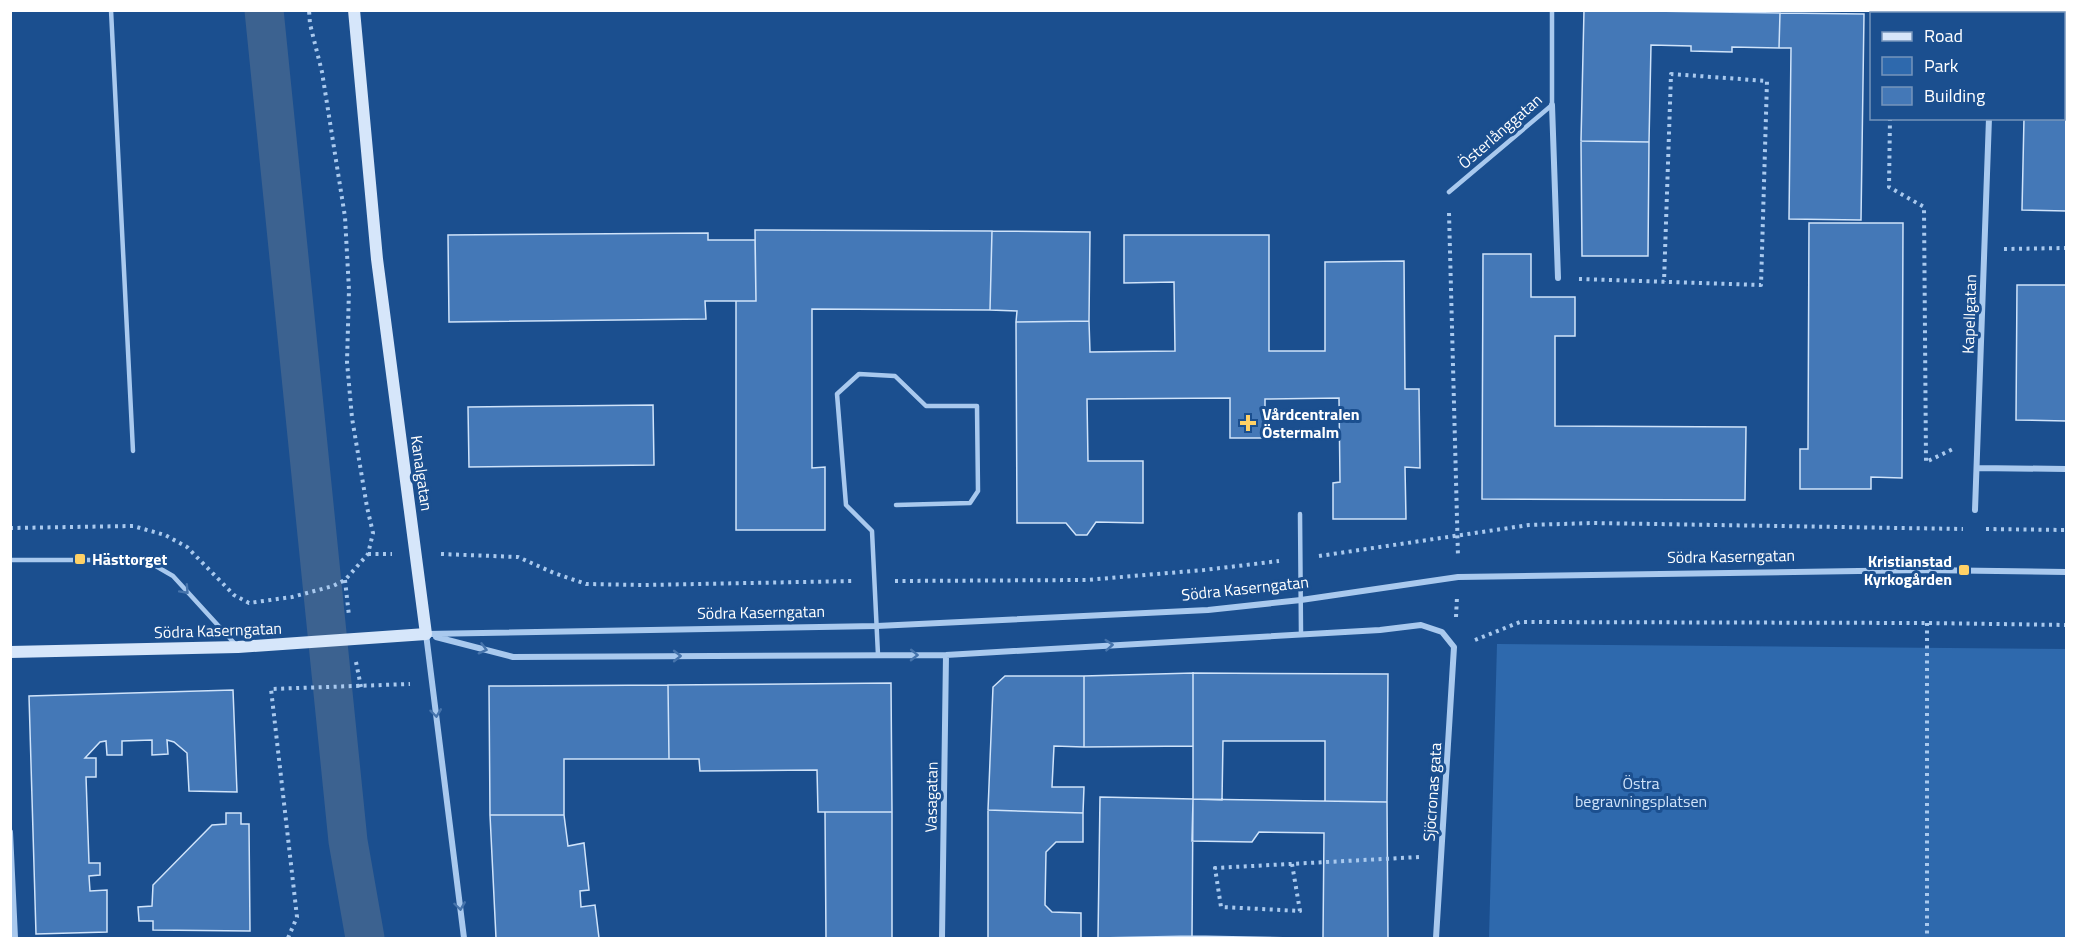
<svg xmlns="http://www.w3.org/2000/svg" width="2077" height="949" viewBox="0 0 2077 949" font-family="'Titillium Web',sans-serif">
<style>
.green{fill:#2e69ad}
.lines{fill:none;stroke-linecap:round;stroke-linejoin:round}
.canal{stroke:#3c6290;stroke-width:39}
.building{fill:#4478b7;stroke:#cfe3fa;stroke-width:1.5}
.path{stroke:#a9c9ee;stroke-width:4;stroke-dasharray:3 4.5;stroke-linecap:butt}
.lane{stroke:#a9c9ee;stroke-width:4.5}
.street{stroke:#a9c9ee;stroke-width:6}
.secondary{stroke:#d6e6fa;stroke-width:12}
.oneway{stroke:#4674ac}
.poi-dot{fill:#ffd166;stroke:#1b4f8f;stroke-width:2}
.labels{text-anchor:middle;stroke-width:6;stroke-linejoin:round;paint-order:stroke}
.street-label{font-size:16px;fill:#fff;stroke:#1b4f8f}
.poi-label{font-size:16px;font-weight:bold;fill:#fff;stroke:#1b4f8f;text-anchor:start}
.park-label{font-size:16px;fill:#cfe3fa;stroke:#1b4f8f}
</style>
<rect width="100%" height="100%" fill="#1b4f8f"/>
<path class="green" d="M1497,644L2066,649V938H1489Z"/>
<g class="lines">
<path class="canal" d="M264,10L348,841L365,938"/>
</g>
<path class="building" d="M1584,10L1780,13L1779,48L1732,47V52L1691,51V46L1651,45L1649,142L1581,141Z
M2026,10H2066V211L2022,210L2024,118H2064V14H2026Z
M1780,13L1864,14L1861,220L1789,219L1791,48H1779Z
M1581,141L1649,142L1648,256H1582Z
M1809,223H1903L1902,478L1871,477V489H1800V449H1808Z
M755,230L992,231L990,310L812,309V468L825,467V530H736V301H756Z
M992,231L1090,232L1089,321L1016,322L1017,311L990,310Z
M708,233V240H755L756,301H705L706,319L449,322L448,235Z
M1124,235H1269V351H1325V262L1404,261L1405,389H1419L1420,468L1405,467L1406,519H1333V483L1340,482L1339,398L1265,399V438H1230V398L1087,399L1088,461H1143V523L1096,522L1087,535H1076L1066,523H1017L1016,322L1089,321L1090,352L1175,351L1174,282L1124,283Z
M1483,254H1531V297H1575V336H1555V426L1746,427L1745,500L1482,499Z
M2017,285H2066V421L2016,420Z
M653,405L654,465L469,467L468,407Z
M1193,673V746L1084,747V676Z
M1193,673L1388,674L1387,802L1325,801V741H1223L1222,800L1193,799Z
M1005,676H1084V747L1054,746L1052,787H1084L1083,813L988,810L993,687Z
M891,683L892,812H818L817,770L700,771L699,759H669L668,685Z
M668,685L669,759H564V815H490L489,686Z
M233,690L237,792L189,791L187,753L174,742L167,740L168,754L152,755V740L122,741V755H107L106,741L100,742L85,758H96V777H86L89,863H100V875L89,876L90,891L107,890V932L36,934L29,696Z
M1100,797L1193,799L1192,936L1098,938Z
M1193,799L1387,802L1388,938H1323L1324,833L1259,832L1252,842L1192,841Z
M988,810L1083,813V842H1056L1046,852L1045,905L1052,912L1081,913V938H988Z
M825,812H892V938H826Z
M226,813H241V824H249L250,931L153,930V921H139L138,907L152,906L153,885L212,825L226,824Z
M490,815H564L568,846L584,843L589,890L580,891L581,907L595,905L599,938H496Z
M1192,936L1296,938H1192Z"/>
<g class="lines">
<path class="path" d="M1891,14V10
M1890,118L1889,187L1924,207L1926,462L1955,448
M1449,213L1458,557
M2004,249L2066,248
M1579,279L1761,285L1767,81L1671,74L1664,282
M10,528L133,526L165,535L187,547L234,595L249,603L292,597L333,586L345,580L368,554L373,533L367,507L352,418L347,362L349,290L345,217L322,72L310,24L309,10
M1986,529L2066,530
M368,554H392
M441,554L518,557L554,573L586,584L645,585L854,581
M1319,556L1529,525L1593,523L1963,529
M345,580L349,616
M895,581L1086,580L1204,570L1279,561
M1456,617L1457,597
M1927,623V938
M1475,640L1520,622L1927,623L2066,625
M356,662L361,687
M1292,864L1300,911L1221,907L1215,868L1420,857
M288,938L297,917L271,689L410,684"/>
<path class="lane" d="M111,10L133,451
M1449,192L1552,105V10
M1300,514L1301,634
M10,560H124L154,565L173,576L235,644
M878,655L872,531L846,505L837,394L859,374L895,376L926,406H977L978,491L970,503L896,505"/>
<path class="street" d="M1992,14V10
M1552,105L1558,278
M1977,468L2066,469
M1975,510L1989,118
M426,634L877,626L1208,610L1301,600L1458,577L1923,570L2066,572
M426,634L464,938
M436,637L513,657L946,655L1380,630L1421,625L1442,632L1454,647L1436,938
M10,832L15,938
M942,938L946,655"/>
<path class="secondary" d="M10,652L238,647L426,634L377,259L354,10"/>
</g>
<defs><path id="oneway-chevron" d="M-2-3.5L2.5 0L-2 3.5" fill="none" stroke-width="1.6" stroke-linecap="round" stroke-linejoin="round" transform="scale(1.5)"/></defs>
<g class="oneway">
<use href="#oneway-chevron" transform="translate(185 590) rotate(47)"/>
<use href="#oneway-chevron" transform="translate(1109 645) rotate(-4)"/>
<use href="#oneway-chevron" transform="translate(483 649) rotate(15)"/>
<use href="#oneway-chevron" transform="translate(914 655) rotate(1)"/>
<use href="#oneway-chevron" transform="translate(677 656)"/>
<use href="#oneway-chevron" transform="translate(436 713) rotate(83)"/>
<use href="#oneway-chevron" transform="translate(460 906) rotate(82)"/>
</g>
<g class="poi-dot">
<path d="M1245 414h6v6h6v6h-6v6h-6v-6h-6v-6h6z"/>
<rect x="74" y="553" width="12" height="12" rx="3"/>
<rect x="1958" y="564" width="12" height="12" rx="3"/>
</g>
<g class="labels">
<g class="street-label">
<text transform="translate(1500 131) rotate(-41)" y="6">Österlånggatan</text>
<text transform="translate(1969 314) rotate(-88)" y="6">Kapellgatan</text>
<text transform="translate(422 473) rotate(82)" y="6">Kanalgatan</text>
<text transform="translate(1731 556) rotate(-1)" y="6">Södra Kaserngatan</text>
<text transform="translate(1245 588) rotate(-6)" y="6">Södra Kaserngatan</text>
<text transform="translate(761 612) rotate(-1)" y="6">Södra Kaserngatan</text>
<text transform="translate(218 630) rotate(-2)" y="6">Södra Kaserngatan</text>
<text transform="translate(1432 792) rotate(-86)" y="6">Sjöcronas gata</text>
<text transform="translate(931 797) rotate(-89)" y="6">Vasagatan</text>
</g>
<g class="poi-label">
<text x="1262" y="420">Vårdcentralen<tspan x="1262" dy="18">Östermalm</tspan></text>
<text x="92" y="565">Hästtorget</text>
<text x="1952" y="567" text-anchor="end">Kristianstad<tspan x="1952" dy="18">Kyrkogården</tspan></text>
</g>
<g class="park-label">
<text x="1641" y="789">Östra<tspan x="1641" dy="18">begravningsplatsen</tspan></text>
</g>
</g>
<rect width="2077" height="949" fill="none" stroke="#ffffff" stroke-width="24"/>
<rect x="1870" y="12" width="195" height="108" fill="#1b4f8f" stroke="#7695bc" stroke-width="1.5"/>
<rect x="1882" y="32" width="30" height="9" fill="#d6e6fa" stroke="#7695bc" stroke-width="1.5"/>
<text x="1924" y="42" font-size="18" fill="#ffffff">Road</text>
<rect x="1882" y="57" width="30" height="18" fill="#2e69ad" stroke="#7695bc" stroke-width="1.5"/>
<text x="1924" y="72" font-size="18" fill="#ffffff">Park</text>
<rect x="1882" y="87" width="30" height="18" fill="#4478b7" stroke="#7695bc" stroke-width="1.5"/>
<text x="1924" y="102" font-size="18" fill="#ffffff">Building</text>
</svg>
